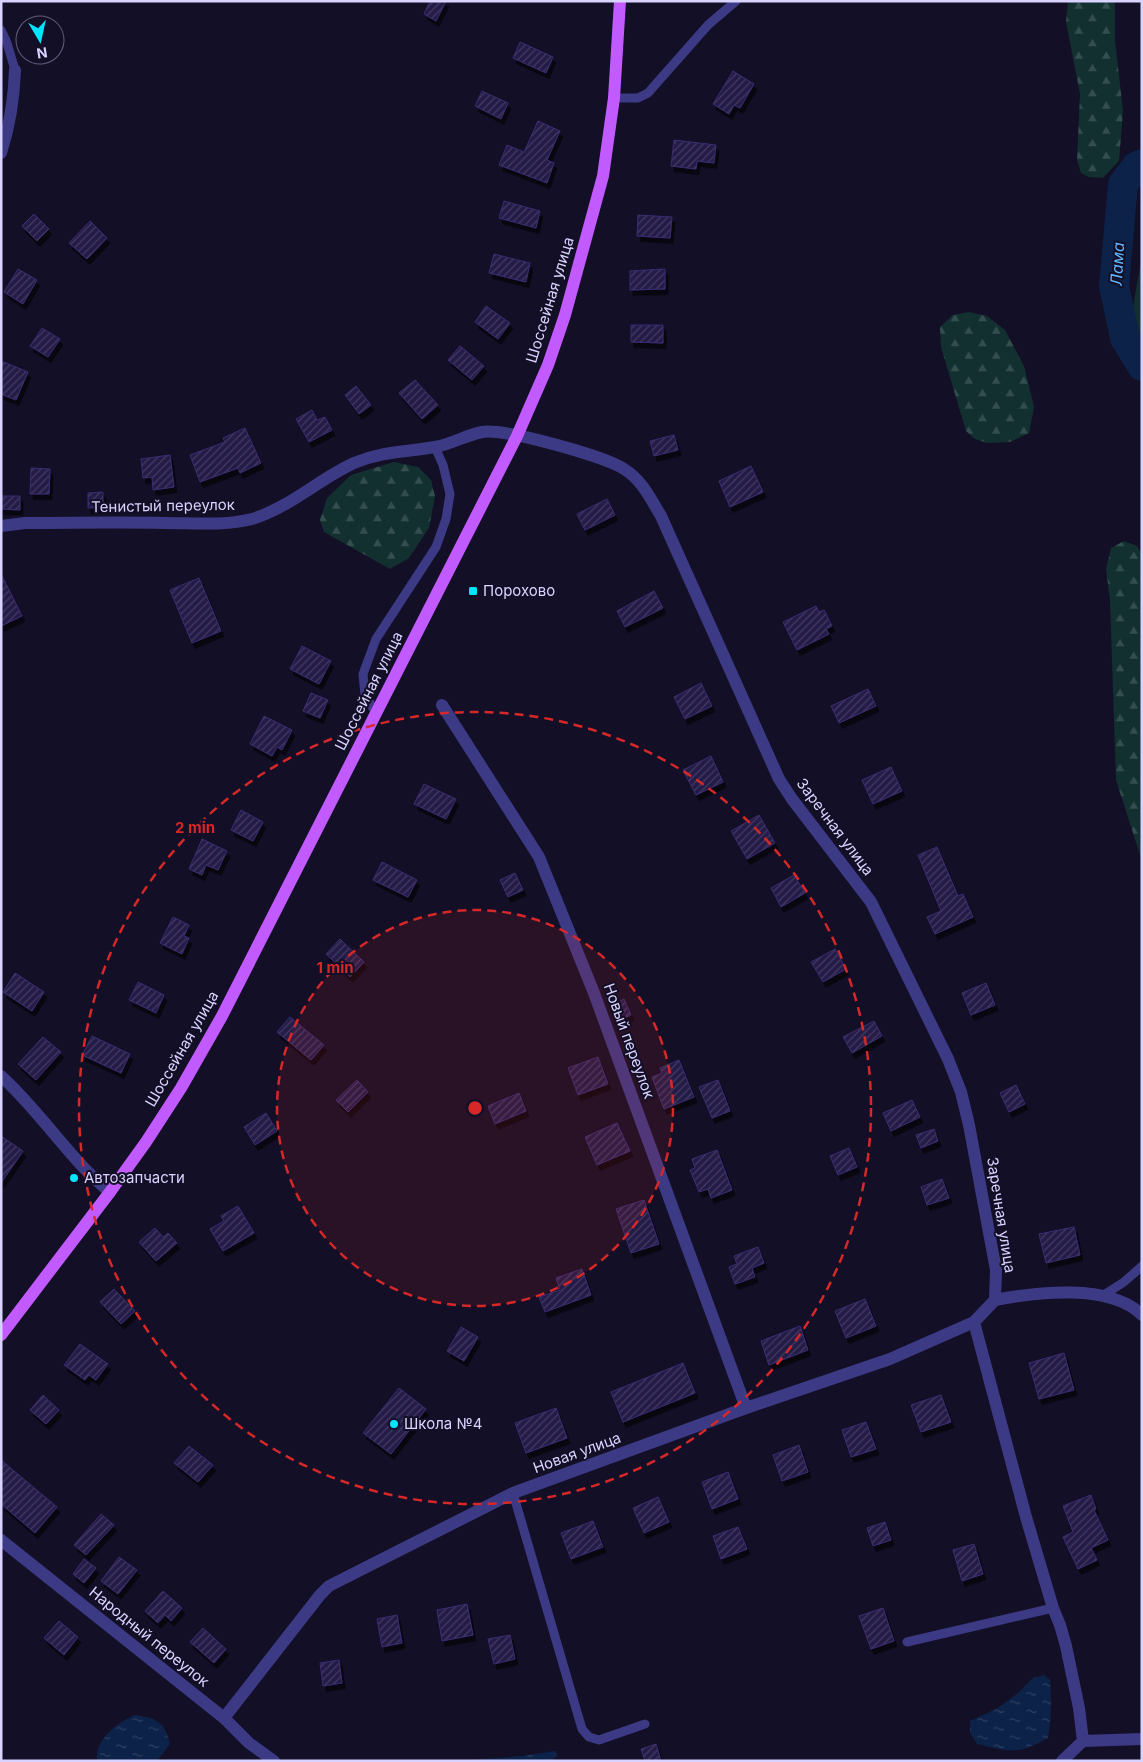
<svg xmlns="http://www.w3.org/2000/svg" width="1143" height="1762" viewBox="0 0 1143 1762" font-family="Inter,sans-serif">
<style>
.green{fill:#12302f}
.forest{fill:url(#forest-firs)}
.water{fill:url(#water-ripples)}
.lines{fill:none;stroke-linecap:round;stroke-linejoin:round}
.river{stroke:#0c2248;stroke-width:30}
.building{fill:url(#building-hatch);stroke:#3b2d73;filter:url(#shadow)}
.service{stroke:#3d3a85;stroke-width:9}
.minor{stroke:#3d3a85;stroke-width:12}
.primary{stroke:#c25bff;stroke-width:12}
.ring{fill:none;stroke:#d62828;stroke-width:2.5;stroke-dasharray:9 6}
.poi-dot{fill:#00e5ff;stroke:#130f26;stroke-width:2}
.labels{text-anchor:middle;stroke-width:4;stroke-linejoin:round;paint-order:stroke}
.street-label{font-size:15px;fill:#d9d4ff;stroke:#130f26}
.poi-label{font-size:15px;fill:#d9d4ff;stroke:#130f26;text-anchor:start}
.water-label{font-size:16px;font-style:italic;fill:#62b6ff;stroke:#130f26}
.centre{fill:#d62828;stroke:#130f26;stroke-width:2.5}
.ring-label{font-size:15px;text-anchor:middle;font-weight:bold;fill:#d62828;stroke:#130f26;stroke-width:4;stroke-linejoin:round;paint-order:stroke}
</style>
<defs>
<pattern id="forest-firs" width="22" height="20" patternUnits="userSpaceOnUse" patternTransform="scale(1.25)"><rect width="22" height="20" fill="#12302f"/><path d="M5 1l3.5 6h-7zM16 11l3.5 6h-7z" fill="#344d4e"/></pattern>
<pattern id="water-ripples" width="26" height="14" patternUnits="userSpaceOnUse" patternTransform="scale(1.25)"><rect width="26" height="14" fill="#0c2248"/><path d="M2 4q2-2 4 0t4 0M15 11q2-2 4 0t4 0" fill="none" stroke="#2f4163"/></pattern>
<pattern id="building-hatch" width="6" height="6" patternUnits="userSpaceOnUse" patternTransform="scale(1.25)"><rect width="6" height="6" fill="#241b47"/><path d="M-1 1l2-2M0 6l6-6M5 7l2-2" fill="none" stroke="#433b63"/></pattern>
<filter id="shadow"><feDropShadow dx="3" dy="5.5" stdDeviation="0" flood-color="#0009"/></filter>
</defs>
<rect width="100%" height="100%" fill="#130f26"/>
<path class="green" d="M1142,255V348L1139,345L1133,307Z"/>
<path class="forest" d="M1068,1H1115V40L1123,111L1119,161L1103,178L1089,177L1081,173L1077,160L1080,94L1066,22Z
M969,312L987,316L1005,330L1024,366L1034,407L1029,433L1010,442L987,443L975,439L966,431L941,347L940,327L953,315Z
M394,462L418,467L431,480L435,496L429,528L409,558L390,569L324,532L320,520L327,498L351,475Z
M1124,541L1137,546L1142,555V861L1116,780L1110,600L1106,569L1111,548Z"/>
<path class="water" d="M1044,1675L1050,1680C1052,1700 1051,1718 1048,1738C1018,1755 1009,1752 977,1744L970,1733V1721L998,1708L1018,1693L1033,1678Z
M135,1715C157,1718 165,1722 170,1744L157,1761H97C94,1740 118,1722 135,1715Z
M555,1751L557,1756L551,1761H457L522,1756Z"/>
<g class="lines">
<path class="river" d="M1142,164L1136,167L1123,184L1114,286L1125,338L1142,366"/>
</g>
<path class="building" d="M430,1H446L436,21L424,14Z
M520,42L553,57L546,73L513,58Z
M733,71L754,84L740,108L734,105L729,114L713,104Z
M482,91L508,103L501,119L475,106Z
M538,121L560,131L547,160L554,163L547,183L499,165L507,145L524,152Z
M674,140L716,145L714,163L697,161L696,169L671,166Z
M504,201L540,211L536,228L499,218Z
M34,214L49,229L37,241L22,226Z
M638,215L672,217L670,238L637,236Z
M90,221L107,238L87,259L69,243Z
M494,254L530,263L526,282L489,273Z
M18,269L37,280L23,304L4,292Z
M665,269V289L630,290V271Z
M486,306L510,323L498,339L475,322Z
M631,325H663V343L631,342Z
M42,328L60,339L48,357L30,346Z
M460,346L484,366L472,380L448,360Z
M1,361L28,372L16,400L1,394Z
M415,380L438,405L422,419L399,393Z
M356,386L371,405L359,414L345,395Z
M312,410L317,420L325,417L332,430L309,442L296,419Z
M245,428L261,463L240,473L238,468L200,482L190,455L225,442L223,438Z
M674,435L678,450L654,456L650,441Z
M170,455L174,487L153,490L152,477L143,478L141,459Z
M751,466L763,492L730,507L719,481Z
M31,468L50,469L49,494H30Z
M103,492V507L88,508V493Z
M1,496H20V510L1,509Z
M607,499L615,515L585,530L577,514Z
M1,574L22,616L1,626Z
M199,578L221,631L192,643L170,590Z
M654,591L663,608L625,627L617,611Z
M816,606L819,612L824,610L832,626L826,629L829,634L797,650L783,622Z
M302,646L331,661L319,684L290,669Z
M701,683L712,706L685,719L674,697Z
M868,689L876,706L839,723L831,706Z
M311,693L328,700L320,718L303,711Z
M264,716L292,730L282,750L277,747L272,756L250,744Z
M711,756L723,782L696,795L683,770Z
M891,767L902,791L873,804L862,780Z
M424,784L456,799L446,819L414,804Z
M241,810L263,822L253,841L231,830Z
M759,815L775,843L747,859L731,831Z
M202,839L227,851L218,870L206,865L202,875L189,869Z
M937,847L958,896L963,894L973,917L935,934L927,917L941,911L918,855Z
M382,862L417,880L408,897L373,880Z
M515,873L523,890L508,897L500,880Z
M794,875L805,893L781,907L771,888Z
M173,917L189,925L184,936L189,938L182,954L160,943Z
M340,939L364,962L350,977L326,954Z
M835,949L846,969L823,982L811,962Z
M15,973L44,992L32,1011L3,992Z
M138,982L164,995L156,1013L129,1000Z
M986,983L995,1005L971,1015L962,993Z
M624,999L631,1015L618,1021L611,1006Z
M290,1017L324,1045L311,1060L277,1032Z
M874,1021L882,1036L852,1053L843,1037Z
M92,1036L130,1054L121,1073L82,1055Z
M43,1037L61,1052L36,1080L18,1064Z
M598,1057L608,1084L578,1095L568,1068Z
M679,1060L694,1097L664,1109L652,1077L662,1073L660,1068Z
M357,1080L368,1092L348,1112L336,1100Z
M718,1080L730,1111L712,1118L699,1087Z
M1016,1085L1025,1104L1009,1112L1000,1093Z
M519,1093L526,1111L495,1124L488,1106Z
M912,1100L920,1117L891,1131L883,1113Z
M266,1113L277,1131L255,1145L244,1127Z
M617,1123L630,1151L597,1165L585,1137Z
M934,1129L938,1141L921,1148L916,1135Z
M1,1136L23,1151L1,1183Z
M849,1148L857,1167L838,1175L830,1156Z
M717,1150L732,1190L711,1198L708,1189L699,1192L690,1170L695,1168L692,1159Z
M942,1179L949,1198L927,1205L921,1187Z
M644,1200L659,1244L631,1253L616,1209Z
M238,1206L254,1233L223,1251L210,1229L224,1221L221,1216Z
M1074,1227L1080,1255L1046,1263L1039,1234Z
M155,1228L163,1237L168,1233L177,1243L156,1261L139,1242Z
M758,1247L764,1263L752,1268L755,1277L735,1284L729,1267L737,1264L734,1256Z
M582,1269L591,1295L545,1312L539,1297L560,1290L556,1278Z
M114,1289L135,1311L121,1324L100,1302Z
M865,1299L876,1326L846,1338L835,1311Z
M800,1326L808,1350L769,1365L761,1341Z
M461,1327L478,1337L464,1361L447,1351Z
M80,1344L108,1364L96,1380L89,1375L85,1380L64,1365Z
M1064,1353L1074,1390L1039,1399L1029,1363Z
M683,1363L695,1393L623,1422L611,1392Z
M399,1388L426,1409L391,1454L363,1433Z
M43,1395L59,1410L46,1424L30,1410Z
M941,1395L951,1422L921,1432L911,1405Z
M556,1408L567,1438L526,1453L515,1423Z
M866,1422L876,1449L851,1457L842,1430Z
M799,1445L808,1472L782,1481L773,1455Z
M189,1446L213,1465L198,1482L174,1463Z
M1,1460L57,1507L35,1533L1,1504Z
M728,1472L738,1499L712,1509L702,1482Z
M1091,1495L1096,1509L1094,1510L1108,1540L1091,1548L1097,1560L1078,1569L1063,1537L1073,1532L1063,1506Z
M658,1497L669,1522L644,1533L633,1508Z
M101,1514L114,1525L86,1555L74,1545Z
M593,1521L603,1547L571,1559L561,1533Z
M885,1522L891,1540L873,1546L867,1528Z
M738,1527L747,1549L721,1559L713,1536Z
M974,1544L983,1574L962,1581L953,1550Z
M119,1557L137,1570L118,1594L101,1581Z
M84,1559L96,1568L84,1583L73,1574Z
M163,1591L182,1608L171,1621L165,1615L158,1623L145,1611Z
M467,1604L473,1635L442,1641L437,1610Z
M883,1608L894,1641L871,1649L859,1616Z
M397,1615L402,1643L382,1647L377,1619Z
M59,1621L78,1637L64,1655L44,1638Z
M203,1628L226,1649L214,1663L190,1642Z
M510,1635L515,1659L494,1664L488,1639Z
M339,1660L342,1683L323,1686L320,1663Z
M656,1744L661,1761H645L641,1749Z"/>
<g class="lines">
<path class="service" d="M1,30L7,43L15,70
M614,98H638L648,93L708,25L736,1
M376,713L365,695L363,674L376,639L436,547L446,519L450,494L443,465L435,447
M1102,1296L1124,1282L1142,1266
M513,1493L582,1729L589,1737L599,1740L645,1724
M907,1642L1053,1608"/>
<path class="minor" d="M1,153C10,125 14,99 15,70
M1,526L25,523C72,523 118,522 165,523C193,523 224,526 252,519C289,508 319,479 354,463C383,451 407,452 435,447C452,444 466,435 482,432C504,428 604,456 624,469C642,480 650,498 661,516L779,779L792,799L871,902L948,1059L961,1092L969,1125L996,1270L995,1300
M442,705L539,857L594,993L746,1408
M1,1076C41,1112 69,1159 110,1192
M995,1300C1036,1292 1110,1283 1142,1315
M974,1322L1026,1517L1053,1608L1060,1625L1066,1646L1079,1708L1083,1741
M1,1540L224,1718L249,1743L274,1761
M224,1718L320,1595L329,1586L513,1493L746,1408L890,1359L974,1322L995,1300
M1083,1741L1142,1739
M1062,1761L1083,1741"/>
<path class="primary" d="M1,1335L110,1192L146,1142L181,1088L222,1016L517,436L548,365L565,315L603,176L614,98L620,1"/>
</g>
<circle cx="475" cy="1108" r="198" fill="#d62828" fill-opacity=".12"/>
<g class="ring">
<circle cx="475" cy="1108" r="198"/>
<circle cx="475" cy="1108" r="396"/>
</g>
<g class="poi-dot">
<rect x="468" y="586" width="10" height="10" rx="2.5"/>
<circle cx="74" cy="1178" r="5"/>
<circle cx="394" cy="1424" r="5"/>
</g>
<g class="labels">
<g class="street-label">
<text transform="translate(550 300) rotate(-73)" y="5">Шоссейная улица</text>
<text transform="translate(163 506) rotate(-1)" y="5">Тенистый переулок</text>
<text transform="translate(369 691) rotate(-63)" y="5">Шоссейная улица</text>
<text transform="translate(835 827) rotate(53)" y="5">Заречная улица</text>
<text transform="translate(629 1041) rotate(70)" y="5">Новый переулок</text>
<text transform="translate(182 1049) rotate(-60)" y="5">Шоссейная улица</text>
<text transform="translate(1001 1215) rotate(81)" y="5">Заречная улица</text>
<text transform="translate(577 1453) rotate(-20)" y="5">Новая улица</text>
<text transform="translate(149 1637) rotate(39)" y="5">Народный переулок</text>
</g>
<g class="poi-label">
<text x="483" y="596">Порохово</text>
<text x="84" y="1183">Автозапчасти</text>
<text x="404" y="1429">Школа №4</text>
</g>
<g class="water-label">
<text transform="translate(1117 264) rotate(-87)" y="6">Лама</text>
</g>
</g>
<circle cx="475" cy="1108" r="8" class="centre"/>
<g class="ring-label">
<text x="195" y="833">2 min</text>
<text x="335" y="973">1 min</text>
</g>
<rect width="1143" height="1762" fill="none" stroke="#d9d4ff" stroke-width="5"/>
<g transform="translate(40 40) rotate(171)"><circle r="24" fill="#130f26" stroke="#625e7d"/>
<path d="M0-4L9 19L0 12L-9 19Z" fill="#00e5ff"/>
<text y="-8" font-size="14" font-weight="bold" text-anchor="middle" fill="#d9d4ff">N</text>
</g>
</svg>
